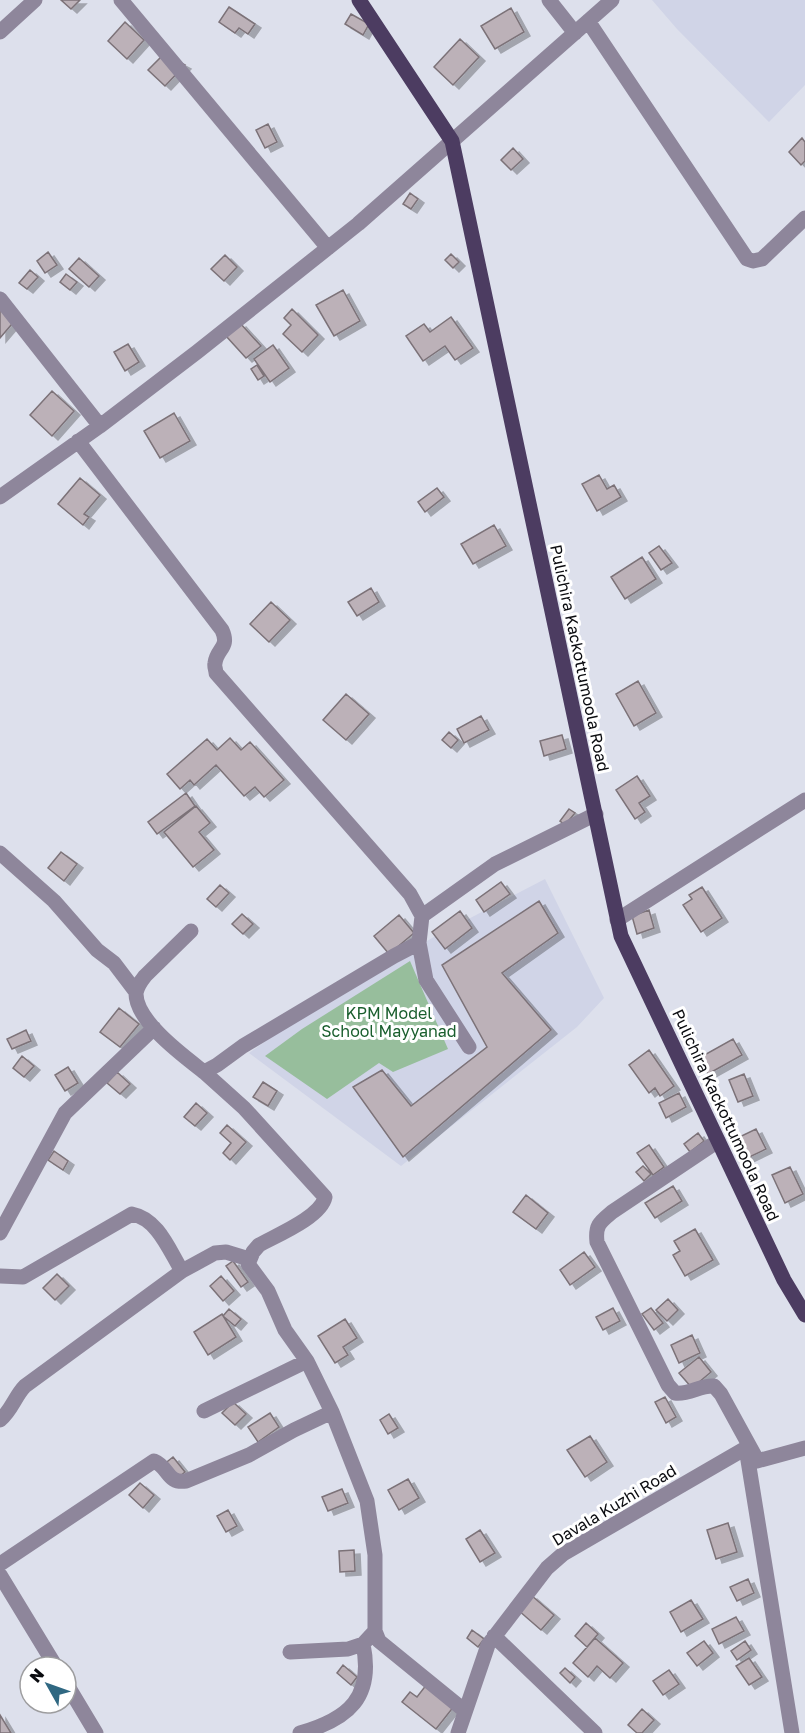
<svg xmlns="http://www.w3.org/2000/svg" width="805" height="1733" viewBox="0 0 805 1733" font-family="'Golos Text',sans-serif">
<style>
.built{fill:#d0d4e7}
.green{fill:#97be9c}
.building{fill:#bcb1b8;stroke:#7c7278;stroke-width:1.5;filter:url(#shadow)}
.lines{fill:none;stroke-linecap:round;stroke-linejoin:round}
.minor{stroke:#8e869b;stroke-width:15}
.major{stroke:#4c3c61;stroke-width:15}
.labels{text-anchor:middle;stroke-width:6;stroke-linejoin:round;paint-order:stroke}
.street-label{font-size:16px;fill:#0a0b0f;stroke:#fff}
.park-label{font-size:16px;fill:#195e2d;stroke:#fff}
</style>
<defs>
<filter id="shadow"><feDropShadow dx="6" dy="4" stdDeviation="0" flood-color="#0004"/></filter>
</defs>
<rect width="100%" height="100%" fill="#dde0ec"/>
<path class="built" d="M652,0H805V85L769,122L677,29Z
M545,879L604,998L577,1027L401,1166L249,1053L277,1033L432,938Z"/>
<path class="green" d="M410,961L448,1049L393,1072L379,1063L327,1099L265,1056L302,1029Z"/>
<path class="building" d="M61,0H80L71,9Z
M229,7L255,24L248,34L239,28L235,33L219,22Z
M511,8L524,32L495,49L481,26Z
M351,14L369,24L363,35L345,24Z
M125,22L144,40L127,59L108,41Z
M460,39L479,57L453,85L434,67Z
M164,54L185,65L165,86L148,70Z
M268,124L277,142L265,148L256,130Z
M802,138L805,142V161L801,165L789,152Z
M513,148L523,159L511,170L501,160Z
M410,193L418,199L411,209L403,204Z
M48,252L57,265L45,273L37,261Z
M451,254L459,262L453,268L445,260Z
M225,255L237,267L224,281L211,269Z
M79,258L99,276L89,287L69,269Z
M30,270L38,277L27,289L19,283Z
M66,274L77,282L70,290L60,282Z
M343,290L360,321L334,336L316,305Z
M0,305L17,318L0,338Z
M292,309L318,335L302,352L283,334L291,325L284,318Z
M451,317L473,348L455,360L445,346L423,361L406,336L424,324L430,332Z
M240,323L261,346L246,358L226,336Z
M128,344L139,362L125,371L114,352Z
M273,345L289,368L270,382L254,359Z
M257,365L264,376L258,380L251,369Z
M52,391L74,411L52,436L30,415Z
M174,413L190,441L160,458L144,431Z
M599,475L607,489L614,485L621,497L597,511L582,484Z
M80,478L100,495L84,514L89,517L83,525L58,504Z
M437,488L444,497L425,512L418,502Z
M494,525L506,546L473,564L461,544Z
M659,546L672,563L661,570L649,553Z
M642,557L656,579L625,599L611,577Z
M371,588L379,602L357,616L348,602Z
M271,602L290,620L269,642L250,624Z
M638,681L656,713L634,726L616,694Z
M346,694L369,714L346,740L323,720Z
M481,716L489,730L464,743L457,729Z
M449,732L458,740L451,748L442,740Z
M562,735L566,749L544,756L540,741Z
M230,738L241,750L250,742L284,780L264,797L255,787L244,796L216,765L194,785L190,780L180,789L167,774L207,739L217,750Z
M637,776L650,796L639,803L645,812L635,819L616,790Z
M186,793L195,806L157,834L148,822Z
M196,806L210,823L199,832L214,850L193,867L164,832Z
M569,809L575,813L565,825L560,821Z
M61,852L77,864L64,881L48,868Z
M501,882L510,894L484,912L476,900Z
M220,885L229,893L216,907L207,899Z
M702,887L722,918L701,932L683,905L692,899L689,895Z
M539,901L558,933L502,973L551,1030L403,1157L353,1087L382,1070L411,1106L487,1047L442,965Z
M649,910L654,928L637,934L632,916Z
M460,911L472,928L445,949L432,932Z
M242,914L253,924L243,934L232,924Z
M399,915L414,933L389,954L374,936Z
M119,1008L139,1024L120,1047L100,1032Z
M26,1030L31,1041L12,1049L7,1039Z
M733,1039L742,1055L708,1074L699,1058Z
M649,1050L674,1086L660,1096L655,1088L649,1093L629,1065Z
M22,1056L34,1066L24,1077L13,1068Z
M68,1067L78,1083L65,1091L55,1075Z
M117,1072L130,1084L120,1094L107,1083Z
M744,1074L753,1096L738,1102L729,1080Z
M263,1082L277,1091L268,1106L253,1097Z
M679,1093L686,1107L666,1118L659,1103Z
M196,1103L207,1113L195,1126L184,1117Z
M227,1125L246,1142L230,1160L223,1153L231,1143L220,1133Z
M756,1129L766,1149L741,1161L731,1141Z
M698,1133L704,1141L690,1152L684,1144Z
M649,1145L664,1167L653,1175L637,1153Z
M54,1151L68,1161L63,1170L48,1160Z
M643,1166L651,1174L644,1181L636,1172Z
M790,1167L803,1194L785,1203L772,1175Z
M673,1186L682,1201L655,1218L645,1203Z
M526,1195L548,1213L536,1229L513,1212Z
M695,1229L713,1260L685,1276L673,1255L680,1251L674,1241Z
M584,1252L595,1267L570,1285L560,1270Z
M233,1261L248,1282L241,1287L226,1266Z
M57,1274L69,1286L55,1300L43,1288Z
M221,1276L234,1291L223,1301L210,1286Z
M668,1299L678,1310L667,1321L656,1310Z
M613,1308L620,1321L603,1330L596,1317Z
M651,1308L663,1323L654,1330L642,1314Z
M229,1309L241,1319L235,1326L223,1316Z
M222,1314L236,1337L208,1355L194,1332Z
M345,1319L357,1338L343,1347L348,1355L335,1363L318,1336Z
M692,1335L700,1353L679,1363L671,1345Z
M699,1357L711,1372L692,1388L679,1373Z
M665,1397L676,1417L666,1423L655,1402Z
M233,1402L246,1414L235,1425L222,1413Z
M270,1413L279,1427L258,1442L248,1427Z
M389,1414L398,1428L388,1434L380,1420Z
M590,1436L607,1462L585,1477L567,1450Z
M173,1457L185,1472L175,1480L163,1465Z
M408,1479L419,1498L399,1510L388,1490Z
M140,1483L154,1495L143,1508L129,1495Z
M342,1489L348,1503L328,1511L322,1497Z
M228,1510L237,1526L226,1532L217,1516Z
M728,1523L737,1552L716,1559L707,1530Z
M480,1530L495,1553L480,1562L466,1539Z
M354,1550L355,1571L340,1572L339,1551Z
M748,1579L754,1593L737,1601L730,1587Z
M531,1595L554,1615L541,1630L518,1610Z
M691,1600L703,1619L681,1632L670,1612Z
M736,1617L744,1631L719,1644L712,1629Z
M586,1623L598,1634L587,1647L575,1636Z
M472,1630L484,1639L478,1647L467,1638Z
M595,1638L623,1663L610,1678L597,1666L588,1677L573,1663Z
M704,1641L713,1653L697,1666L687,1653Z
M745,1641L751,1650L737,1660L731,1651Z
M749,1658L762,1677L749,1685L736,1666Z
M343,1665L357,1677L351,1685L337,1673Z
M565,1668L575,1677L570,1683L560,1673Z
M669,1670L679,1684L663,1695L653,1681Z
M427,1684L455,1705L436,1729L402,1702L410,1692L417,1697Z
M642,1709L654,1720L642,1733H637L628,1725Z
M0,1715L11,1733H0Z"/>
<g class="lines">
<path class="minor" d="M121,0L328,248
M549,0L575,33
M588,21L747,259L753,261L762,259L805,218
M0,32L35,0
M0,299L100,426
M78,441L222,630C230,648 217,648 215,663C214,666 216,670 216,673L410,894L422,916L419,943L394,956L243,1046L217,1065L204,1072L244,1108L325,1197C321,1217 277,1235 259,1245L253,1252L248,1264L268,1291L285,1330L307,1361L332,1412L367,1501L375,1555V1631L379,1641L465,1711
M0,497L100,426L197,352L358,224L612,0
M0,853L54,901L97,950L114,963L136,992
M422,916L495,864L596,814
M617,920L805,800
M191,931L145,976C141,981 137,987 136,993C135,1021 185,1057 204,1072
M419,943L426,980L469,1047
M718,1141L612,1212C600,1222 595,1225 597,1242L668,1385L675,1393C689,1395 700,1385 714,1386L721,1394L755,1456
M0,1233L65,1113L154,1028
M0,1276L23,1277L132,1214C158,1219 169,1250 182,1271
M204,1411L307,1361
M0,1420C12,1410 15,1396 25,1386L182,1271L215,1253L226,1252L249,1259
M746,1448L792,1733
M0,1564L154,1461C169,1467 167,1484 186,1481L249,1455L294,1430L332,1412
M0,1575L56,1667
M494,1636L595,1733
M290,1652L348,1649L363,1644
M66,1683L96,1733
M300,1733C349,1719 374,1697 363,1644L375,1631
M458,1733L488,1645L547,1568L563,1554L746,1448L757,1461L805,1448"/>
<path class="major" d="M359,0L452,141L621,936L784,1280L805,1315"/>
</g>
<g class="labels">
<g class="street-label">
<text transform="translate(580 658) rotate(78)" y="6">Pulichira Kackottumoola Road</text>
<text transform="translate(726 1115) rotate(65)" y="6">Pulichira Kackottumoola Road</text>
<text transform="translate(614 1505) rotate(-31)" y="6">Davala Kuzhi Road</text>
</g>
<g class="park-label">
<text x="389" y="1019">KPM Model<tspan x="389" dy="18">School Mayyanad</tspan></text>
</g>
</g>
<g transform="translate(48 1685) rotate(310)"><circle r="28" fill="#ffffff" stroke="#9d9d9f" stroke-width="1.5"/>
<path d="M0-4.5L10 22L0 15L-10 22Z" fill="#306882"/>
<text y="-9" font-size="16" font-weight="bold" text-anchor="middle" fill="#0a0b0f">N</text>
</g>
</svg>
